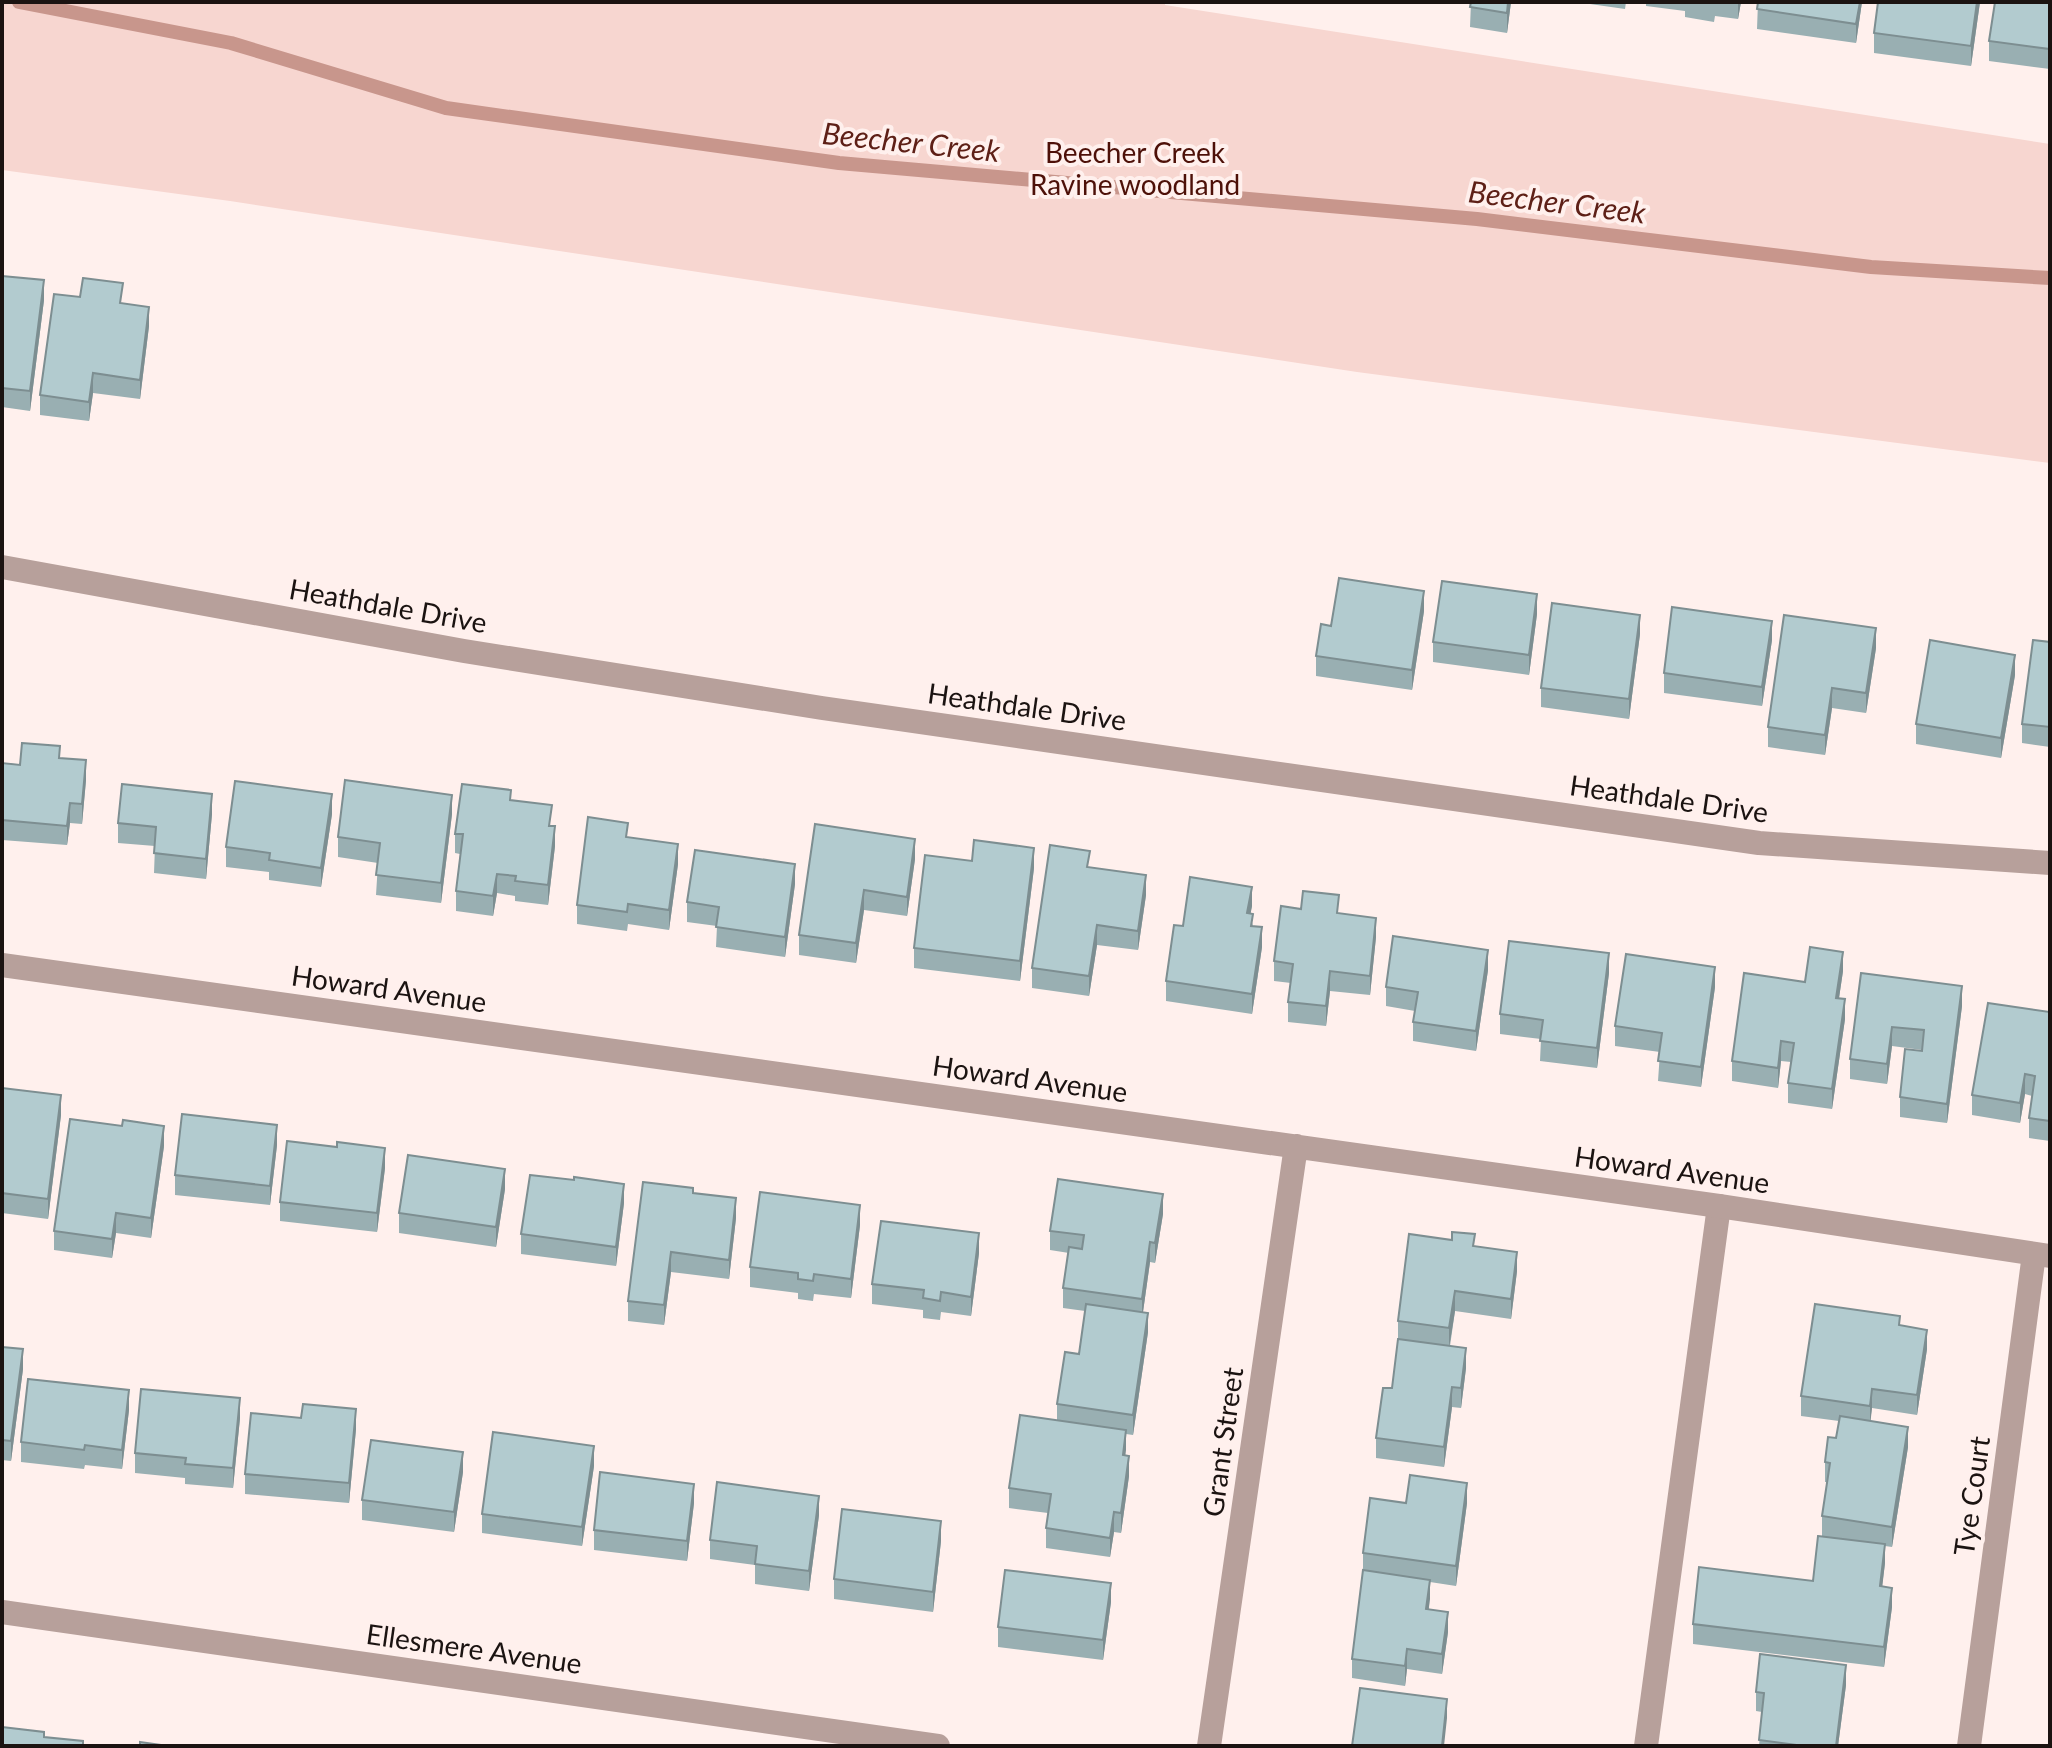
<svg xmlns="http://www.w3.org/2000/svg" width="2052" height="1748" viewBox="0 0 2052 1748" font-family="Lato,sans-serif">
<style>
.green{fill:#f7d6d0}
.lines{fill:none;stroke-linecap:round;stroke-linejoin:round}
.stream{stroke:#c8968c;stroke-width:14}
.service{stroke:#b7a09b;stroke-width:24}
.minor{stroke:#b7a09b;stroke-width:24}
.wall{fill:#99afb2}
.shaded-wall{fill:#7d8e91}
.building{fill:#b2cbcf;stroke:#7d8e91;stroke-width:2}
.labels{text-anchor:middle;stroke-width:8;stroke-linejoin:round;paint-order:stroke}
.park-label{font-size:28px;fill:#4d1008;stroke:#fff0ed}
.street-label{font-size:28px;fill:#1b1311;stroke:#fff0ed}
.water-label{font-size:30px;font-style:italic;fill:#5e2017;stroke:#fff0ed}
</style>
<rect width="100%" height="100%" fill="#fff0ed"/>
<path class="green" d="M2,2H1165V5L2050,144V463L1357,372L230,201L2,170Z"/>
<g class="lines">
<path class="stream" d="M19,2L231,43L446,108L839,163L1477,219L1871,267L2050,278"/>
<path class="service" d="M1646,1746L1719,1206"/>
<path class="minor" d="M2,567L464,651L822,708L1759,843L2050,863
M2,965L1719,1206L2050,1256
M2,1612L938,1746
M1209,1746L1296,1146
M1969,1746L2034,1254"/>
</g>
<path class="wall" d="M1471,2H1511L1507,33L1470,27Z
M1576,2H1626L1625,9Z
M1646,2H1741L1738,19L1715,16L1714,22L1685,17V11L1646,6Z
M1758,2H1862L1856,43L1757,29Z
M1980,2L1971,66L1874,53V33Z
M2050,2V69L1989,61V41Z
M2,276L44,300L30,411L2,407Z
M122,303L149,326L140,399L93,393L89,421L40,415V395Z
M1424,611L1412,690L1316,676V656L1331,626Z
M1537,614L1529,675L1433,662V642Z
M1640,634L1629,719L1541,707V688Z
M1772,640L1762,706L1664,693V673Z
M2050,642V747L2022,743V724Z
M1876,648L1866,713L1832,708L1825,755L1768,747V727Z
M2015,675L2001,758L1916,744V724Z
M60,758L86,780L82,824L70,823L67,845L2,840V763L20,765Z
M511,800L552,826L555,846L548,905L515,901V896L497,893L493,916L456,911V891L460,854L455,853V834Z
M212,814L206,879L154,873L155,846L118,843V823Z
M332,814L321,887L269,880V872L226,867V847Z
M452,814L441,903L376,895L378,863L338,857V837Z
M815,824L915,859L907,916L864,910L856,963L799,955V935Z
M628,837L678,864L669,930L628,924L627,931L577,924V905Z
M1090,867L1146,895L1138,950L1097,945L1089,996L1032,988V968Z
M1034,868L1020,981L914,968V948Z
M795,884L785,957L716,947L717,926L687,922V902Z
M1252,906L1250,914L1253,926L1262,947L1252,1014L1166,1001V981L1183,926Z
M1339,913L1376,937L1370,995L1330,991L1326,1026L1288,1022V1002L1291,983L1274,981V961Z
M1488,970L1476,1051L1413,1041V1022L1415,1011L1386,1006V987Z
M1843,971L1839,998L1845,1019L1832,1109L1788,1103V1083L1791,1062L1781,1061L1778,1088L1732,1081V1061L1805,982Z
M1609,973L1597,1068L1540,1061L1541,1039L1500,1034V1014Z
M1861,973L1962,1006L1947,1123L1900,1117V1097L1922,1050L1892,1046L1887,1084L1850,1079V1059Z
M1715,987L1701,1087L1658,1081L1660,1052L1615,1046V1026Z
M2050,1012V1141L2029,1138V1118L2032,1096L2025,1094L2020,1123L1972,1115V1095Z
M2,1088L61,1115L48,1219L2,1213Z
M277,1145L270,1205L175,1195V1175Z
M164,1146L151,1238L116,1233L112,1258L54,1250V1231Z
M385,1168L377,1232L280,1221V1202Z
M505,1189L496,1247L399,1233V1213Z
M693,1193L736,1218L729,1279L671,1272L664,1325L628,1321V1301Z
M624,1203L616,1266L521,1254V1234Z
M1163,1214L1155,1263L1150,1262L1143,1312L1148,1332L1133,1435L1126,1434L1125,1455L1129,1476L1121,1533L1114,1532L1110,1557L1046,1548V1528L1048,1513L1009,1508V1488L1057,1420V1404L1079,1354L1085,1311L1063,1308V1288L1069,1253L1050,1250V1231Z
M860,1225L851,1298L814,1294L813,1301L798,1299V1293L750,1287V1267Z
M1475,1246L1517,1271L1511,1319L1455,1311L1450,1346L1466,1368L1461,1408L1452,1407L1444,1467L1376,1458V1438L1392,1388L1398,1341V1321Z
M979,1253L971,1316L941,1312L940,1320L923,1318V1310L872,1304V1284Z
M1900,1325L1927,1349L1917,1415L1872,1408L1870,1421L1908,1447L1892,1547L1885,1546V1563L1882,1586L1892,1607L1884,1667L1693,1644V1624L1813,1581L1822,1536V1516L1827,1482H1825V1462L1836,1438L1839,1421L1801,1416V1396Z
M2,1347L23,1369L11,1461L2,1460Z
M129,1410L122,1469L85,1465L84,1469L21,1462V1442Z
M240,1418L233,1488L185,1484V1478L135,1473V1453Z
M356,1429L349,1503L245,1494V1474Z
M594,1466L582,1546L482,1533V1514Z
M463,1472L454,1532L362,1520V1500Z
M694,1503L687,1561L594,1550V1530Z
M1406,1503H1467L1456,1586L1430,1582L1429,1609L1448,1632L1442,1674L1407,1669L1405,1686L1352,1678V1659L1363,1573V1553Z
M819,1515L809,1591L755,1584V1565L710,1559V1540Z
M941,1541L933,1612L834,1599V1579Z
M1111,1602L1103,1660L998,1647V1627Z
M1846,1685L1838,1746H1759L1762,1712L1756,1711V1692Z"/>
<path class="shaded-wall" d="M1508,2H1511L1507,33V13Z
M1738,2H1741L1738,19Z
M1860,2H1862L1856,43V24Z
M1977,2H1980L1971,66V46Z
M44,280V300L30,411V391Z
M149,307V326L140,399V380Z
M93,373V393L89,421V402Z
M1424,591V611L1412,690V670Z
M1537,594V614L1529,675V655Z
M1640,615V634L1629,719V699Z
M1772,621V640L1762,706V687Z
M1876,628V648L1866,713V693Z
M2015,655V675L2001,758V738Z
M1832,688V708L1825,755V735Z
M86,760V780L82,824V804Z
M212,794V814L206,879V859Z
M332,794V814L321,887V868Z
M452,795V814L441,903V883Z
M70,803V823L67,845V826Z
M555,826V846L548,905V885Z
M915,839V859L907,916V897Z
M678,844V864L669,930V910Z
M1034,848V868L1020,981V961Z
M795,864V884L785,957V937Z
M497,874V893L493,916V896Z
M1146,875V895L1138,950V931Z
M1252,887V906L1247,933V913Z
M864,890V910L856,963V943Z
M1376,918V937L1370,995V976Z
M1097,925V945L1089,996V976Z
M1262,927V947L1252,1014V994Z
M1488,950V970L1476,1051V1031Z
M1843,952V971L1836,1018V998Z
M1609,953V973L1597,1068V1048Z
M1715,967V987L1701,1087V1067Z
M1330,971V991L1326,1026V1006Z
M1962,986V1006L1947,1123V1104Z
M1845,999V1019L1832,1109V1089Z
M1892,1027V1046L1887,1084V1064Z
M1781,1041V1061L1778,1088V1068Z
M2025,1074V1094L2020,1123V1103Z
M61,1095V1115L48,1219V1199Z
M277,1125V1145L270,1205V1186Z
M164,1126V1146L151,1238V1218Z
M385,1148V1168L377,1232V1213Z
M505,1169V1189L496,1247V1227Z
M624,1184V1203L616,1266V1247Z
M1163,1194V1214L1155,1263V1243Z
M736,1198V1218L729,1279V1260Z
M860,1205V1225L851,1298V1279Z
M116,1213V1233L112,1258V1239Z
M979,1233V1253L971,1316V1297Z
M1150,1242V1262L1142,1319V1299Z
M671,1252V1272L664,1325V1305Z
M1517,1252V1271L1511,1319V1299Z
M1455,1291V1311L1449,1348V1328Z
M1148,1313V1332L1133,1435V1415Z
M1927,1330V1349L1917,1415V1395Z
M1466,1348V1368L1461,1408V1388Z
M23,1349V1369L11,1461V1441Z
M1452,1387V1407L1444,1467V1447Z
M1872,1389V1408L1870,1426V1406Z
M129,1390V1410L122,1469V1450Z
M240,1398V1418L233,1488V1468Z
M356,1409V1429L349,1503V1483Z
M1908,1427V1447L1892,1547V1527Z
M1126,1430V1450L1123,1475V1455Z
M594,1446V1466L582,1546V1527Z
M463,1452V1472L454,1532V1512Z
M1129,1456V1476L1121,1533V1513Z
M1467,1483V1503L1456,1586V1566Z
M694,1484V1503L687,1561V1541Z
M819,1496V1515L809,1591V1571Z
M1114,1512V1532L1110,1557V1538Z
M941,1521V1541L933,1612V1592Z
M1885,1544V1563L1880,1606V1586Z
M1430,1580V1599L1426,1628V1609Z
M1111,1583V1602L1103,1660V1640Z
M1892,1588V1607L1884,1667V1647Z
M1448,1612V1632L1442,1674V1654Z
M1407,1649V1669L1405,1686V1666Z
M1846,1665V1685L1838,1746H1836Z
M1447,1699V1718L1444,1746H1442Z"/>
<path class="building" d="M1471,2H1508L1507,13L1470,7Z
M1758,2H1860L1856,24L1757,9Z
M1878,2H1977L1971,46L1874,33Z
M1995,2H2050V49L1989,41Z
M2,276L44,280L30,391L2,388Z
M83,278L123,283L120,303L149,307L140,380L93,373L89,402L40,395L54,294L80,297Z
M1339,578L1424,591L1412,670L1316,656L1321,624L1331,626Z
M1442,581L1537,594L1529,655L1433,642Z
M1552,603L1640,615L1629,699L1541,688Z
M1672,607L1772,621L1762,687L1664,673Z
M1784,615L1876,628L1866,693L1832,688L1825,735L1768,727Z
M1930,640L2015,655L2001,738L1916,724Z
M2033,640L2050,642V727L2022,724Z
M22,743L60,746L59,758L86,760L82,804L70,803L67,826L2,820V763L20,765Z
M345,780L452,795L441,883L376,875L380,843L338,837Z
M235,781L332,794L321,868L269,860L270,853L226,847Z
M122,784L212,794L206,859L154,853L156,827L118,823Z
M462,784L511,790L510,800L552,805L549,826H555L548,885L515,881L516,876L497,874L493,896L456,891L463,834H455Z
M588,817L628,823L626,837L678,844L669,910L628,904L627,912L577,905Z
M815,824L915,839L907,897L864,890L856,943L799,935Z
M974,840L1034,848L1020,961L914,948L925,855L972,861Z
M1050,845L1090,851L1087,867L1146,875L1138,931L1097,925L1089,976L1032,968Z
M695,850L795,864L785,937L716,927L719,907L687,902Z
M1190,877L1252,887L1247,913L1253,914L1251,926L1262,927L1252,994L1166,981L1174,925L1183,926Z
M1303,891L1339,895L1337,913L1376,918L1370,976L1330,971L1326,1006L1288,1002L1293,964L1274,961L1281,906L1301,909Z
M1393,936L1488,950L1476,1031L1413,1022L1418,992L1386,987Z
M1509,941L1609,953L1597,1048L1540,1041L1543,1020L1500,1014Z
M1810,947L1843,952L1836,998L1845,999L1832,1089L1788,1083L1794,1043L1781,1041L1778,1068L1732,1061L1744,973L1805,982Z
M1626,954L1715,967L1701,1067L1658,1061L1662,1033L1615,1026Z
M1861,973L1962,986L1947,1104L1900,1097L1905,1049L1922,1051L1924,1030L1892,1027L1887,1064L1850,1059Z
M1988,1003L2050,1012V1121L2029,1118L2035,1076L2025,1074L2020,1103L1972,1095Z
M2,1088L61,1095L48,1199L2,1193Z
M182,1114L277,1125L270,1186L175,1175Z
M70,1119L122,1126L123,1120L164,1126L151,1218L116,1213L112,1239L54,1231Z
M287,1141L337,1147V1142L385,1148L377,1213L280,1202Z
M408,1155L505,1169L496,1227L399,1213Z
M530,1175L574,1180V1177L624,1184L616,1247L521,1234Z
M1058,1179L1163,1194L1155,1243L1150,1242L1142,1299L1063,1288L1069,1247L1082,1249L1084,1235L1050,1231Z
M643,1182L693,1188V1193L736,1198L729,1260L671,1252L664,1305L628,1301Z
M760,1192L860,1205L851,1279L814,1274L813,1281L798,1279V1273L750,1267Z
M881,1221L979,1233L971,1297L941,1292L940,1301L923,1298L924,1290L872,1284Z
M1452,1232L1475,1234L1473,1246L1517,1252L1511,1299L1455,1291L1449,1328L1398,1321L1409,1234L1452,1240Z
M1086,1304L1148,1313L1133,1415L1057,1404L1065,1352L1079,1354Z
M1815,1304L1900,1316L1899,1325L1927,1330L1917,1395L1872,1389L1870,1406L1801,1396Z
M1398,1339L1466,1348L1461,1388L1452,1387L1444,1447L1376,1438L1383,1388H1392Z
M2,1347L23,1349L11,1441L2,1440Z
M28,1379L129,1390L122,1450L85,1445L84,1450L21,1442Z
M141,1389L240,1398L233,1468L185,1464L186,1458L135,1453Z
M303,1404L356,1409L349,1483L245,1474L251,1413L301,1418Z
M1020,1415L1126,1430L1123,1455L1129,1456L1121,1513L1114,1512L1110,1538L1046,1528L1051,1494L1009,1488Z
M1840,1416L1908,1427L1892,1527L1822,1516L1830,1463L1825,1462L1828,1437L1836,1438Z
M493,1432L594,1446L582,1527L482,1514Z
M371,1440L463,1452L454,1512L362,1500Z
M600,1472L694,1484L687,1541L594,1530Z
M1410,1475L1467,1483L1456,1566L1363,1553L1370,1498L1406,1503Z
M717,1482L819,1496L809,1571L755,1564L757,1546L710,1540Z
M842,1509L941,1521L933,1592L834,1579Z
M1818,1536L1885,1544L1880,1586L1892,1588L1884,1647L1693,1624L1699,1567L1813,1581Z
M1005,1570L1111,1583L1103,1640L998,1627Z
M1363,1570L1430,1580L1426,1609L1448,1612L1442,1654L1407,1649L1405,1666L1352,1659Z
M1760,1654L1846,1665L1836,1746H1804L1759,1740L1764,1693L1756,1692Z
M1360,1688L1447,1699L1442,1746H1352Z
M2,1727L44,1732V1737L83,1741V1746H2Z
M140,1742L168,1746H140Z"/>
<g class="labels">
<g class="park-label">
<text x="1135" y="163">Beecher Creek<tspan x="1135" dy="32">Ravine woodland</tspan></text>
</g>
<g class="street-label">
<text transform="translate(388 606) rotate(10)" y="10">Heathdale Drive</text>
<text transform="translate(1027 707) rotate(8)" y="10">Heathdale Drive</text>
<text transform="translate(1669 799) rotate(8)" y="10">Heathdale Drive</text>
<text transform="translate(389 989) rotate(8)" y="10">Howard Avenue</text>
<text transform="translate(1030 1079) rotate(8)" y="10">Howard Avenue</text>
<text transform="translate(1672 1170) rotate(8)" y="10">Howard Avenue</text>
<text transform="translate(1223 1442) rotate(-82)" y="10">Grant Street</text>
<text transform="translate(1972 1496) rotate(-82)" y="10">Tye Court</text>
<text transform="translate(474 1649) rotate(8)" y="10">Ellesmere Avenue</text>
</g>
<g class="water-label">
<text transform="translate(911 143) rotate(6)" y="10">Beecher Creek</text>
<text transform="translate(1557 203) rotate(7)" y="10">Beecher Creek</text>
</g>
</g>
<rect width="2052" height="1748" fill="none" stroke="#1b1311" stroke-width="8"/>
</svg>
